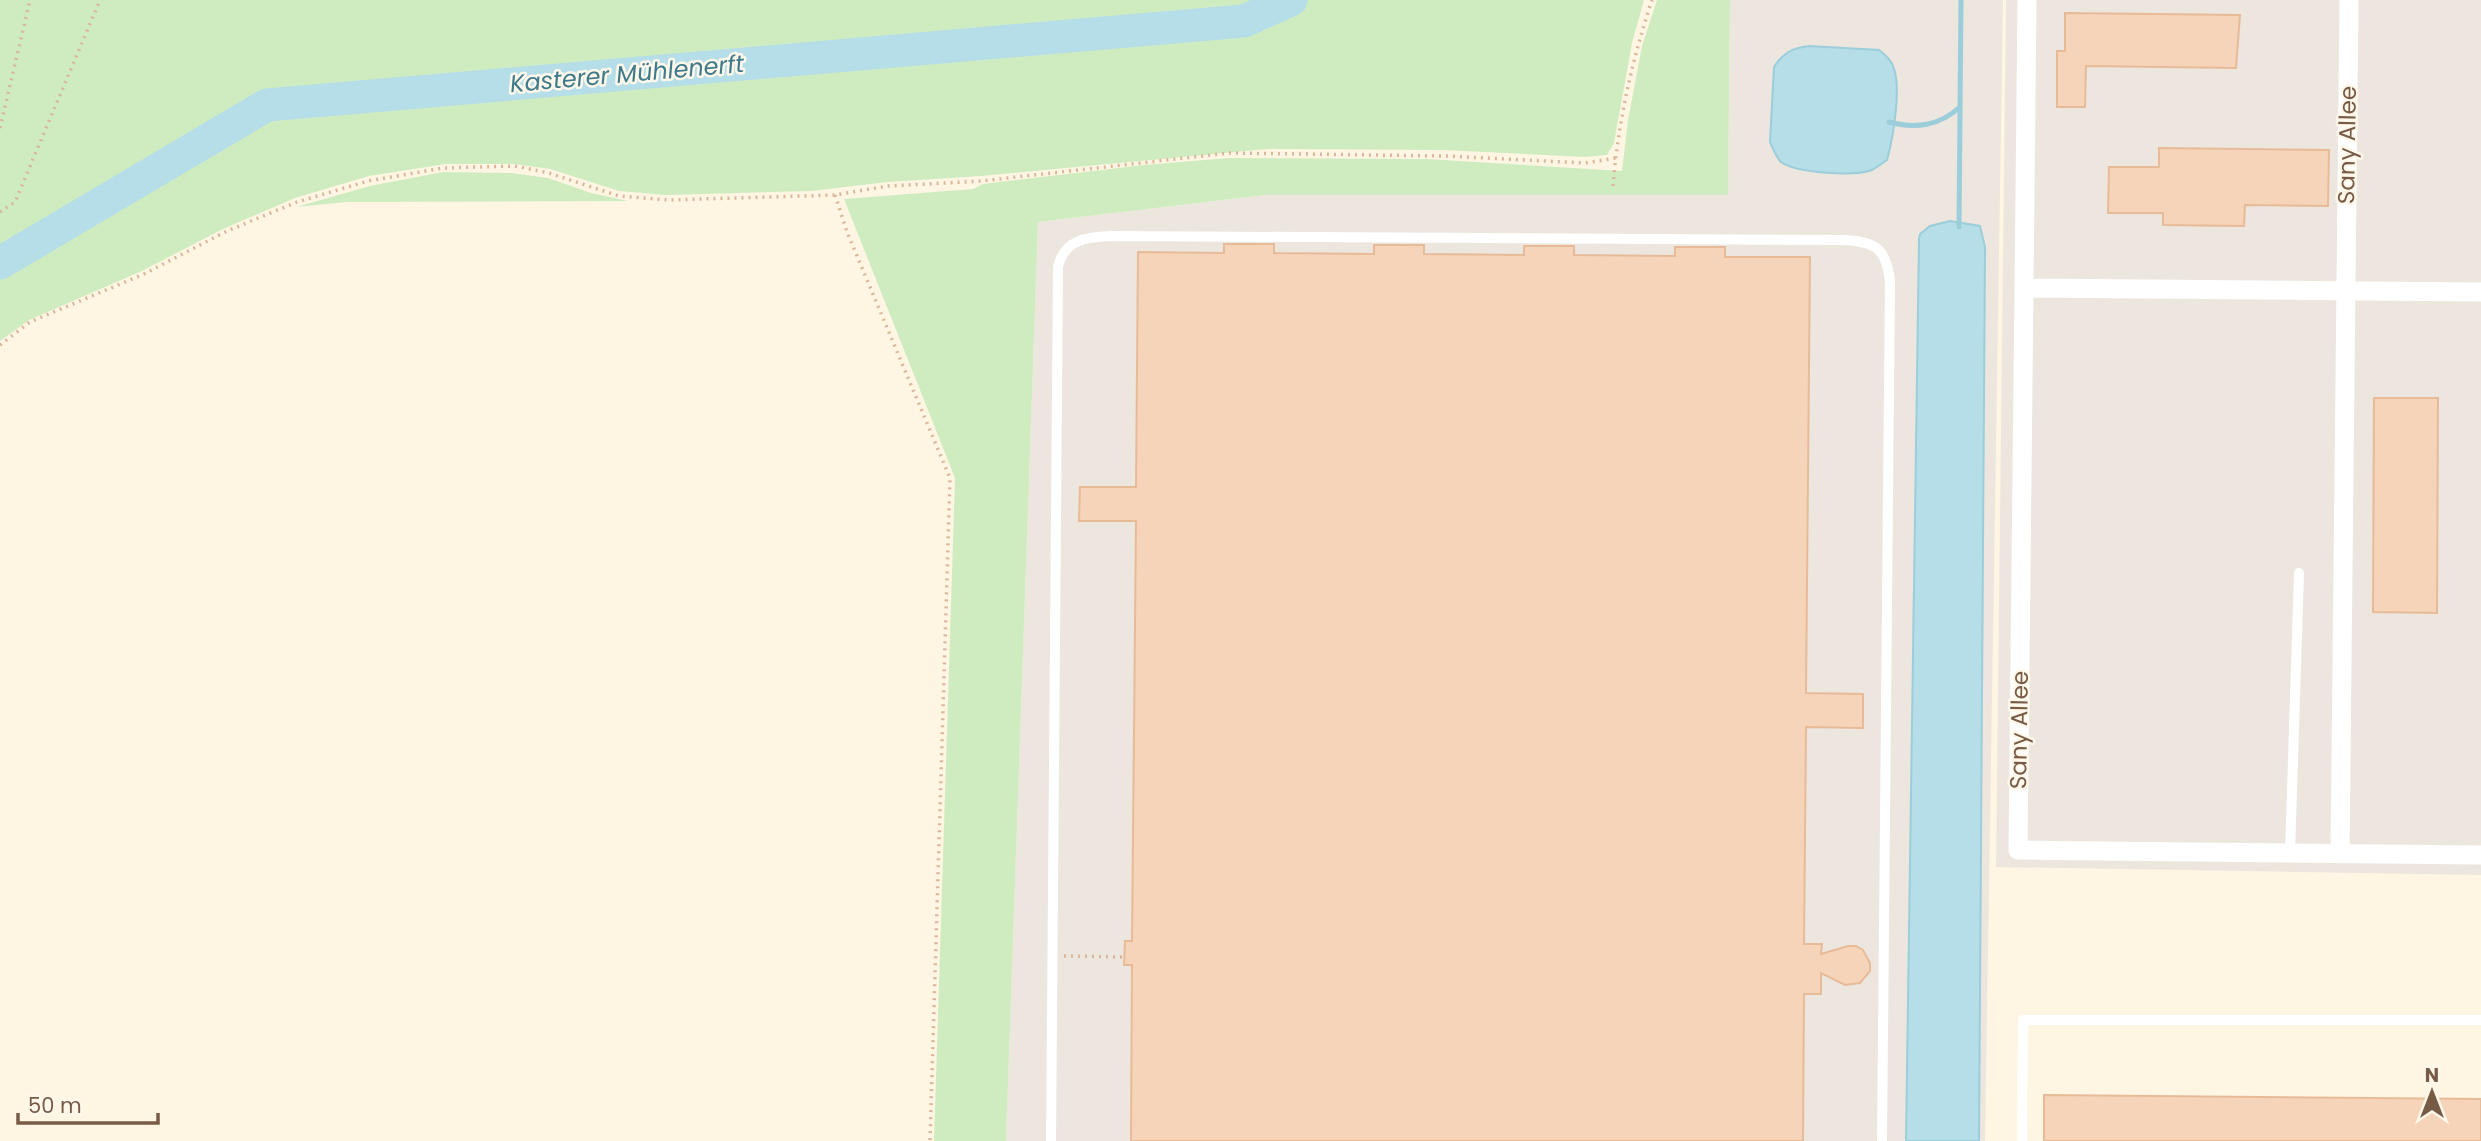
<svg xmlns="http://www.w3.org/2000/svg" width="2481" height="1141" viewBox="0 0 2481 1141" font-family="Poppins,sans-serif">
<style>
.industrial{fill:#ece6de}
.green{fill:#cfecc0}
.water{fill:#b6dee8;stroke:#9bcddb;stroke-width:2}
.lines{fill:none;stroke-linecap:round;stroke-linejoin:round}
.stream{stroke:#9bcddb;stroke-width:5}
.river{stroke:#b6dee8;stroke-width:33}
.building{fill:#f5d4b9;stroke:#e8bb98;stroke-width:2}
.path{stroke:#dab79c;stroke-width:3.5;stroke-dasharray:2 5;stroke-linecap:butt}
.service{stroke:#fff;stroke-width:10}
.minor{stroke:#fff;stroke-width:19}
.labels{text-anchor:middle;stroke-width:5;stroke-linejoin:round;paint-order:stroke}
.street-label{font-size:23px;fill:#775b47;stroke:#fff8ea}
.water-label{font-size:24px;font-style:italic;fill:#3f7a8c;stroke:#fff8ea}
</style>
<rect width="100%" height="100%" fill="#fef5e3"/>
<path class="industrial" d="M1730,0H2003L1985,1141H1006L1038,222L1265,195H1728Z
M2006,0H2481V875L1996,867Z"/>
<path class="green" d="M0,0H1276L1243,14L266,102L0,262Z
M1303,0H1644L1632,43L1614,143L1607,155L1584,157L1443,150L1267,149L981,176L888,182L812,191L666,195L619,191L550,169L514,164H446L369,176L295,198L223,229L142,271L29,320L0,341V266L269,108L1246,24Z
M1657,0H1730L1728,195H1265L1038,222L1006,1141H934L955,478L844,199L973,189L983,184L1144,165L1228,158L1427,159L1622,171L1628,120L1642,46Z
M443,172L512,173L548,178L591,193L628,201L347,202L296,207L370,186Z"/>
<path class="water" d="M1809,46L1879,50C1884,54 1891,59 1893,66C1902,87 1893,138 1887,160C1882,163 1875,170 1869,171C1851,176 1796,173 1781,162C1776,157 1773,149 1770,142L1774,67C1783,53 1792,48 1809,46Z
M1950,221L1980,226L1985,247L1979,1141H1906L1919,239L1920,234L1930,226Z"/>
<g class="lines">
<path class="stream" d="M1889,122C1916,129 1939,126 1960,107
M1959,227L1961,0"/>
<path class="river" d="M0,263L267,105L1244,21L1291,0"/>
</g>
<path class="building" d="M2065,13L2240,15L2236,68L2086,66L2085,107H2057V51H2065Z
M2159,148L2329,150L2328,206L2245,205L2244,226L2163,225V213H2108L2109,167H2159Z
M1224,244H1274V253L1374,254V245H1424V254L1524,255V246H1574V255L1675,256V247H1725V257H1810L1806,693L1863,694V728L1806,727L1804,944H1822L1821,954L1848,946H1856L1863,950L1870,963V971L1860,983L1845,985L1821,973V994H1804L1803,1141H1131L1132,965H1124L1125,941H1132L1136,521H1079L1080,487H1136L1138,252L1224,253Z
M2374,398H2438L2437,613L2373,612Z
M2044,1095L2481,1099V1141H2044Z"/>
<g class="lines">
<path class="path" d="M0,128L30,0
M1613,186C1618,123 1632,60 1652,0
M835,195L847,232L950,478L930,1141
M0,212L15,202L100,0
M0,345L30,322L144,274L227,231L297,202L368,181L443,168L515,166L549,173L619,196L668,200L835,195L888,186L981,181L1229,153L1446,156L1585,163L1616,158
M1064,956L1122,957"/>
<path class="service" d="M2290,853L2299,573
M1051,1141L1058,267C1064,240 1086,237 1110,236L1844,240C1876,242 1886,248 1890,281L1882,1141
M2022,1141L2023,1020H2481"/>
<path class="minor" d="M2027,0L2024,288L2481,292
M2024,288L2018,850L2481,855
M2340,854L2349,0"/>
</g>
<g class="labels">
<g class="street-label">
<text transform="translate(2347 145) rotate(-89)" y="8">Sany Allee</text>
<text transform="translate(2019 730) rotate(-89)" y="8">Sany Allee</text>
</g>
<g class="water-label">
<text transform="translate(627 74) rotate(-5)" y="8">Kasterer Mühlenerft</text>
</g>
</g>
<g transform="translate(2432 1092)" stroke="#fff8ea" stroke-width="5" paint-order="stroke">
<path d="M0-5L12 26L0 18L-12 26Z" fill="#775b47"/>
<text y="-10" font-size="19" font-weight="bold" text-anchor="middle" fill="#775b47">N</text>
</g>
<path d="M18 1113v10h140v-10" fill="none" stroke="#775b47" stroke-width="3.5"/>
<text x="28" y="1113" font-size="21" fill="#775b47" stroke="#fff8ea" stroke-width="5" paint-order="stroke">50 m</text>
</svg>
